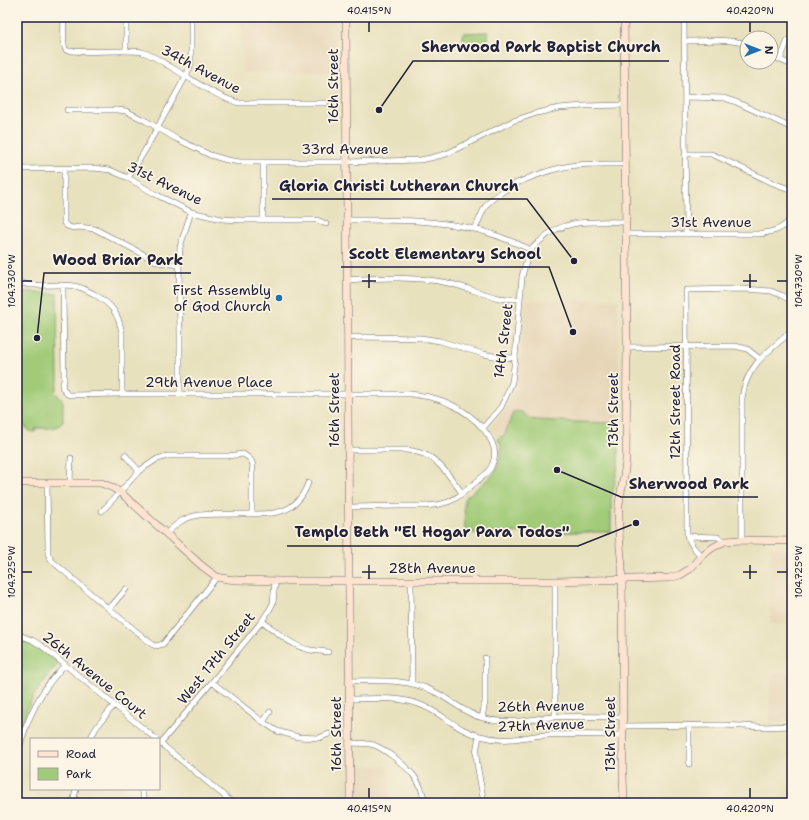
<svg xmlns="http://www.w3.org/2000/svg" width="809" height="820" viewBox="0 0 809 820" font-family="'Shantell Sans',sans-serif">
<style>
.built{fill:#e6d5b7}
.park{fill:#a1cb78;stroke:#62765a}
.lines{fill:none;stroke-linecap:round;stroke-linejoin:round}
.street-casing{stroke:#676569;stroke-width:6}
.secondary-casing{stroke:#676569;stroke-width:8}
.street{stroke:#fff;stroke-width:5}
.secondary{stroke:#fde4d1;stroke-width:7}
.ticks{fill:none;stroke:#22223b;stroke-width:1.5}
.poi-dot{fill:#1f6fb2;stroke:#fcf5e5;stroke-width:1.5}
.labels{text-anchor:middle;stroke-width:3.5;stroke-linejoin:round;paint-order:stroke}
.street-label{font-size:14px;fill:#22223b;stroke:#fcf5e5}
.poi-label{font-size:14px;fill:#22223b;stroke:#fcf5e5;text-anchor:end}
.leader{fill:none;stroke:#22223b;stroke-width:1.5}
.callout-dot{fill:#22223b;stroke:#fcf5e5;stroke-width:1.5}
.callout-label{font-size:15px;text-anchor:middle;font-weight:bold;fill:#22223b;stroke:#fcf5e5;stroke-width:3.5;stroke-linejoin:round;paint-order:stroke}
.neatline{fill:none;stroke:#22223b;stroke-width:1.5}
.ticks-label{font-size:10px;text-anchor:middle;fill:#22223b}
</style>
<rect width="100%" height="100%" fill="#fcf5e5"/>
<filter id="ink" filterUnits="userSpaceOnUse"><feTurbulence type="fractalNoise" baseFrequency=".025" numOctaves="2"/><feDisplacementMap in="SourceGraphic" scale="8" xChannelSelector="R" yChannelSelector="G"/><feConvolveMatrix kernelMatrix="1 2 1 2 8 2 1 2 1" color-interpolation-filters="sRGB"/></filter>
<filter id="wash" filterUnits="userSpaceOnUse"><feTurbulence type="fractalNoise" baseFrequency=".012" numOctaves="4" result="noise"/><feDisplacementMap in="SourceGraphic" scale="16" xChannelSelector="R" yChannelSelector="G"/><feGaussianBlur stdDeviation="0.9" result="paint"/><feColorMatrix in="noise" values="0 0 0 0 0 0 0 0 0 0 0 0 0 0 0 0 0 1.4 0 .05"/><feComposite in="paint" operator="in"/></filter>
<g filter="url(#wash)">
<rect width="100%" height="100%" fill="#e8e1be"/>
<path class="built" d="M242,17H337L336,72L243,73Z
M525,300H618L619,423L576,422L539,420L530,419L523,413H513L505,434L498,439L491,428L506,407L515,389L519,373Z
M771,547L792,548V625L770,624Z
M792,673V720L770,721L771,674Z
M357,764L389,767L391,803H357Z"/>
<path class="park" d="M488,32V45L463,46V33Z
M17,289L21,291L57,294L58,382L55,392L63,401V422C56,430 45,428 36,428L35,432L30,431L17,420Z
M518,411L523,413L530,419L539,420L576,422L619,423L618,466L611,500V532L465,533L464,499L494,474L498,466L500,456L501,445L498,439L505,434L513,413Z
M17,640C33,643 46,654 59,663C50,673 42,683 35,694C27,708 22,723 17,738Z"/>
</g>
<g filter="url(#ink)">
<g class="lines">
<g class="street-casing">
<path id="street" d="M64,17C64,23 62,46 66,50C72,54 128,49 142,52C152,55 161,61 169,66C192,79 214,96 239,103H326
M684,17L686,234
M685,41C704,41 728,38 747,44
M126,51V17
M771,56L792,65
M780,60L788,40
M685,97L724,98L736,102L792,128
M67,110H118L126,111L146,121L175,138L210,155L227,160L240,162H346L420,160L430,158L446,154L513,121L537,113L559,108L584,106L624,105
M686,154H711L716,156L773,183L792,190
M17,169L94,168L110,170L128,178L155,194L191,212L222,219L240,220H317L326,224
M64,169V223L67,226L73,228L79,227L95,229L158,262L179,265
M128,178L144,152L186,76L190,67L191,60V17
M263,220V162
M346,220C390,220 432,219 474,229C494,233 513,242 532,250
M475,229C479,221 482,211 487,204C496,195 506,189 517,183C531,177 546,171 560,168C581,163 603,164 625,164
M625,234H758C773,232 783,230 792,217
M347,280C380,278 415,276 448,283C465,287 482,294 499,298C506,299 513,299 520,299
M17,281L28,285H34C47,286 62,284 74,286C82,287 88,291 94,294C112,305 118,312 122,333V394
M63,286L64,380L62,387L67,394L70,395L122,394H411C425,396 439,398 452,405C471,414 504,441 492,465C489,473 482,477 476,482C467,489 459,498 448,502C433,507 416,506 400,506C382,506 365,507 348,507
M347,338L364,337L421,338L440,341L483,354L499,357L515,358
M627,347L735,346L747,349L760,359
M180,394V334L179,265L180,247L191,212
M483,428L501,407L507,394L512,382L515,358L522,277C524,268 527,258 531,250C533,247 537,244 540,241C562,218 595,222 625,222
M347,450H406C415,451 423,453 430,457C441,464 455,483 462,493
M125,455L139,471
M47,483L48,548V554L52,561L109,609L153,645L156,646L163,644L217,577
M70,483L71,458
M102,511L120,492L139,471L157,459L168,456H228L243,454L249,458L252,462L253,466L252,473V514
M166,534C177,523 183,518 199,515C214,514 228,514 243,514C273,514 296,516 308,483
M687,536L718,537L725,541
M742,540V398C746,365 769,351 792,331
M701,556L693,547L687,536L686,290L743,289L771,291L781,295L788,299L792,302
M411,581L412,683
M555,581V717
M109,609L126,589
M262,621C277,632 291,646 310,650C316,651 322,651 328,652
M17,634L32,640L42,646L156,739
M349,681C377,681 407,678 433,691C450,699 465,714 483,718C489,720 495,721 501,721C518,723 536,718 553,717C576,716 599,717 623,717
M212,682L263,722L277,731L298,737L319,738L329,734
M349,699C373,699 399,696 421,705C442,713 458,731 480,736C491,739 503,740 513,739C525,738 535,735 547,735C572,734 597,735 623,735
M482,718L485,702V658
M263,722L270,712
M623,726L723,725L761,727L792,726
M689,726V764
M479,736L476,752L477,764L484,803
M90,739L96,728L114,705
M159,742L233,803
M349,743C358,743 366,743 374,745C382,748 388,753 395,758C412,772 421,780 425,803
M159,745L212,682L262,621L270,609L273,603L275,581
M17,756C23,732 31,710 45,689C51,680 58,673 65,664
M141,789L145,803
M73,803L76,789"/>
</g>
<g class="secondary-casing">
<path id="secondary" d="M346,17L350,803
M624,17L627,347L626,460C625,475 621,489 619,504C617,525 620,546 622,567L623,775L624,803
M17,483H101L111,487L120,492L202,566L217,577L227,579L237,580L280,581H555L669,578L680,575L690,569L701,556L712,548L725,541L742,540L792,541"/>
</g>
<use href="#street" class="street"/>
<use href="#secondary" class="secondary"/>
</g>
</g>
<path class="ticks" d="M369,22V32M750,22V32M369,274V288M750,274V288M22,281H32M362,281H376M743,281H757M777,281H787M369,565V579M750,565V579M22,572H32M362,572H376M743,572H757M777,572H787M369,788V798M750,788V798"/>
<circle class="poi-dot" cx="279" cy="298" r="4"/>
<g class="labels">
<g class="street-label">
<text transform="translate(201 69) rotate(28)" y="5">34th Avenue</text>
<text transform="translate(333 86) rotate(-90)" y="5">16th Street</text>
<text x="345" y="154">33rd Avenue</text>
<text transform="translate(165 183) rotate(26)" y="5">31st Avenue</text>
<text x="711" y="227">31st Avenue</text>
<text transform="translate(503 341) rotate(-83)" y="5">14th Street</text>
<text x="209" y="387">29th Avenue Place</text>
<text transform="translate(675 402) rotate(-90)" y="5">12th Street Road</text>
<text transform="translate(334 410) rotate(-90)" y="5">16th Street</text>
<text transform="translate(613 410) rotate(-90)" y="5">13th Street</text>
<text x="432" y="573">28th Avenue</text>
<text transform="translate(216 658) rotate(-51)" y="5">West 17th Street</text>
<text transform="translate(95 675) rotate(39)" y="5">26th Avenue Court</text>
<text transform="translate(541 706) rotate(-1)" y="5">26th Avenue</text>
<text transform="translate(541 725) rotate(-2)" y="5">27th Avenue</text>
<text transform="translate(336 734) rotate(-90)" y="5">16th Street</text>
<text transform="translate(610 734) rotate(-90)" y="5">13th Street</text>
</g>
<g class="poi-label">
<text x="271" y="295">First Assembly<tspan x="271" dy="16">of God Church</tspan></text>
</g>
</g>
<path class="leader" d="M379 110L413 61H669M574 261L527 199H272M573 332L549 267H341M37 338L44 273H191M557 470L621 497H758M636 523L578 546H287"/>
<g class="callout-dot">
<circle cx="379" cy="110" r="4"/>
<circle cx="574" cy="261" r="4"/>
<circle cx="573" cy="332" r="4"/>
<circle cx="37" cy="338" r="4"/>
<circle cx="557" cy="470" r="4"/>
<circle cx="636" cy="523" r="4"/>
</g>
<g class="callout-label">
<text x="541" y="52">Sherwood Park Baptist Church</text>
<text x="399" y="191">Gloria Christi Lutheran Church</text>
<text x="445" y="259">Scott Elementary School</text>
<text x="118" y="265">Wood Briar Park</text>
<text x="689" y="489">Sherwood Park</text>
<text x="432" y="537">Templo Beth "El Hogar Para Todos"</text>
</g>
<rect width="809" height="820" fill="none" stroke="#fcf5e5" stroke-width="44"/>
<rect x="30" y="738" width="130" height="52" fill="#fcf5e5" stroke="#a5a1a1"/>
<rect x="38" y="751" width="20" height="6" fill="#fde4d1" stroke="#a5a1a1"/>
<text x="66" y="758" font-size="12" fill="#22223b">Road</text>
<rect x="38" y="768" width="20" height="12" fill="#a1cb78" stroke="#a5a1a1"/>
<text x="66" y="778" font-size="12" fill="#22223b">Park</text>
<g transform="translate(759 50) rotate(90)"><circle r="19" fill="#fcf5e5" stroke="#a5a1a1"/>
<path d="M0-3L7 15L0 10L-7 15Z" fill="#1f6fb2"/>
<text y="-6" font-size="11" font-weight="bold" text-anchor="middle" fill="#22223b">N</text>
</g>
<rect x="22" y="22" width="765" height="776" class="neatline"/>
<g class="ticks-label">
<text x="369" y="14">40.415°N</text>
<text x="750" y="14">40.420°N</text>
<text transform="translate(798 281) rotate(-90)" y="4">104.730°W</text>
<text transform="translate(11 281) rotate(-90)" y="4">104.730°W</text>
<text transform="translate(798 572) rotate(-90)" y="4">104.725°W</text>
<text transform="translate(11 572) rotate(-90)" y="4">104.725°W</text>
<text x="369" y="812">40.415°N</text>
<text x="750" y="812">40.420°N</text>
</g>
</svg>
